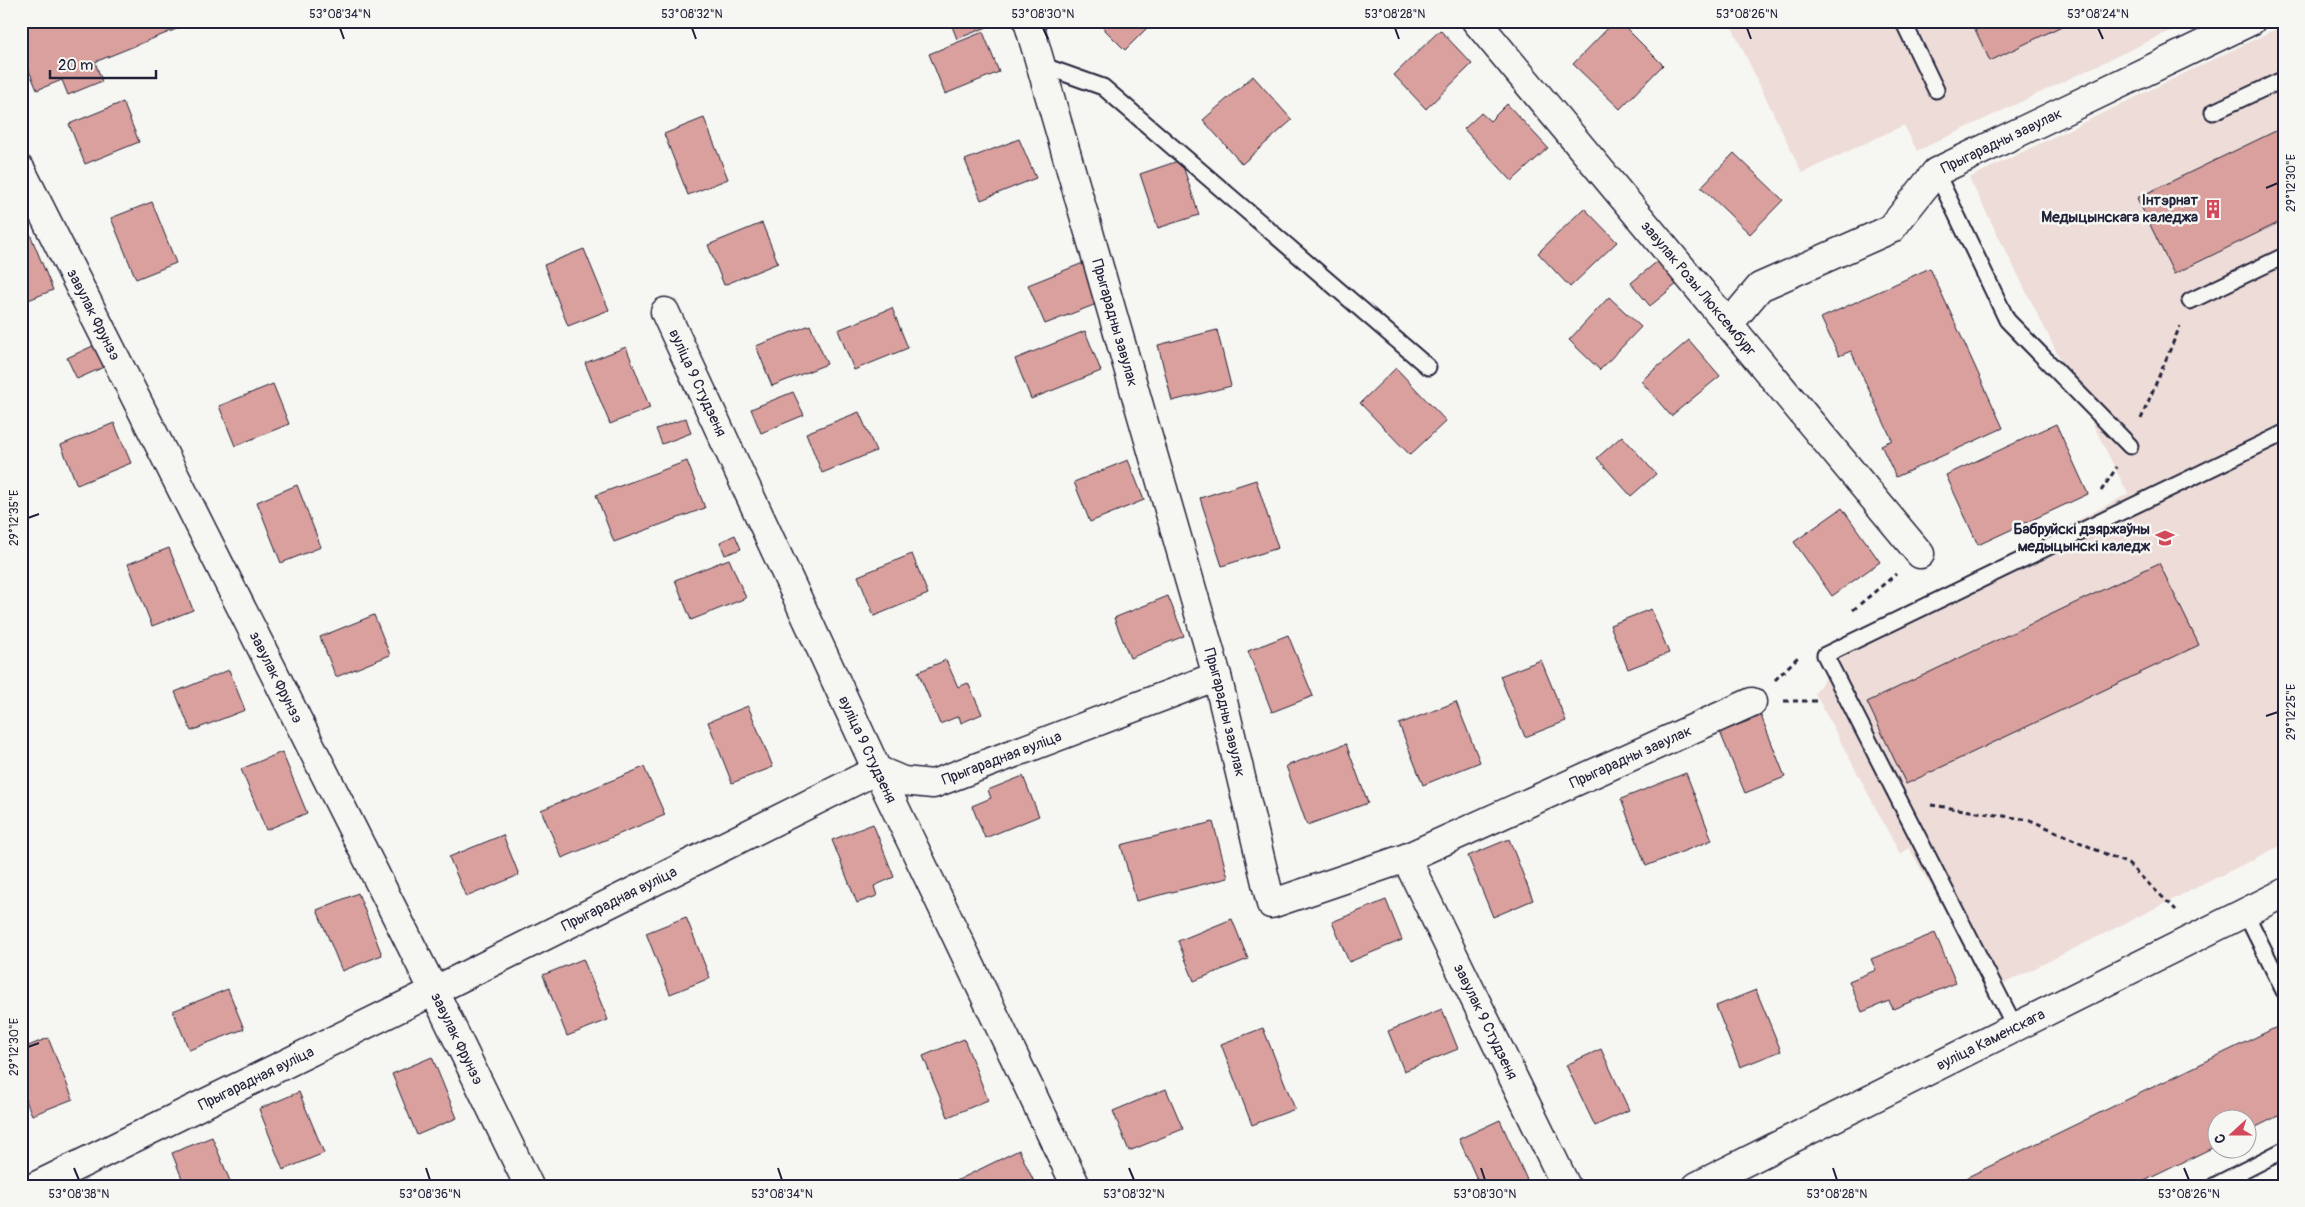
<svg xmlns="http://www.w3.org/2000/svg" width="2305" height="1207" viewBox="0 0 2305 1207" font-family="Pangolin,sans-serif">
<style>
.built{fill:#eedcd8}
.building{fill:#daa09d;stroke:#22223b}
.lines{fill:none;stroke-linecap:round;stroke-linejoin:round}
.lane-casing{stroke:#22223b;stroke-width:19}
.street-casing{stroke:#22223b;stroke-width:31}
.secondary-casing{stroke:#22223b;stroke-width:31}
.path{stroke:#22223b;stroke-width:3;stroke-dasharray:5 4;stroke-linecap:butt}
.lane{stroke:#f6f6f2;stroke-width:15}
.street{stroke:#f6f6f2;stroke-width:28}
.secondary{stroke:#f6f6f2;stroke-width:28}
.ticks{fill:none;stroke:#22223b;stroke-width:2}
.labels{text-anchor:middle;stroke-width:5;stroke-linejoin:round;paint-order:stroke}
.street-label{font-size:15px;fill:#22223b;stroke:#f6f6f2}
.poi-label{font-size:15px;font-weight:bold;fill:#22223b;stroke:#f6f6f2;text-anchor:end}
.neatline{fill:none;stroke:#22223b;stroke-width:2}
.ticks-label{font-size:12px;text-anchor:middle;fill:#22223b}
</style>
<rect width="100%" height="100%" fill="#f6f6f2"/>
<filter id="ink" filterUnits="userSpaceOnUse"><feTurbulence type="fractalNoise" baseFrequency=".02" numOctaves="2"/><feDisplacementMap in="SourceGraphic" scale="10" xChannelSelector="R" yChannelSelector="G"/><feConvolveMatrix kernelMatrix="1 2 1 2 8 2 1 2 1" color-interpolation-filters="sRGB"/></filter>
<g filter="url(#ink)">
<path class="built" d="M1729,21H2191L1917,151L1904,125L1802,173Z
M2284,25V844L1991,990L1909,848L1900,854L1815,693L1853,638L2128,494L1969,178Z"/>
<path class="building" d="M21,21H176L179,28L95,62L102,81L68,95L62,80L37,90L21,51Z
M950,21H1002L957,39Z
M1096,21H1154L1125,50Z
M1615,21H1619L1663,65L1620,109L1573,64Z
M1971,21H2072L1990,61Z
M1440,30L1472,64L1426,109L1394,75Z
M983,32L999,72L945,94L929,54Z
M1253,76L1292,120L1242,164L1203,120Z
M123,102L139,142L85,164L69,124Z
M1507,104L1548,148L1512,181L1464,129L1481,113L1490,121Z
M704,118L728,179L688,195L664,134Z
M2284,127V220L2174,274L2137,198Z
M1019,139L1036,178L981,200L965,160Z
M1734,153L1783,200L1750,234L1701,187Z
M1181,160L1199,215L1158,228L1140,174Z
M152,202L176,263L136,279L111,218Z
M1584,208L1617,242L1570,287L1538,253Z
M762,223L778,263L724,285L708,245Z
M28,229L53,290L21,303V232Z
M584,249L609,310L568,326L544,265Z
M1659,260L1678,283L1650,306L1631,283Z
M1083,263L1099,303L1045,324L1028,285Z
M1930,268L2003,428L1896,477L1881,445L1892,440L1851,351L1839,356L1821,318Z
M1609,297L1641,327L1600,370L1569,340Z
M892,308L908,348L854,370L838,330Z
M810,325L827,364L772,386L756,346Z
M1217,330L1231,386L1172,401L1158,345Z
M1085,331L1101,371L1031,399L1015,359Z
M1689,340L1720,376L1671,416L1641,381Z
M97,344L106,366L77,379L67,358Z
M626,347L650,408L610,424L585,363Z
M1396,368L1446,421L1410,455L1360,403Z
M273,384L289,424L235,446L219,406Z
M793,392L804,415L761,433L751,409Z
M859,412L876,451L822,473L806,433Z
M686,418L691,433L662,444L656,429Z
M114,423L131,463L77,485L61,445Z
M2056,424L2088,494L1978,545L1946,475Z
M1622,436L1656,474L1631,496L1597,458Z
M1128,460L1144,500L1090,522L1074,482Z
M687,461L705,508L614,542L596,495Z
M1256,480L1278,548L1222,566L1200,498Z
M297,485L321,547L281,563L257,502Z
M1842,508L1880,562L1832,596L1794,542Z
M735,535L741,549L725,555L720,542Z
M169,548L193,610L152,626L128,564Z
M912,554L928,594L874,616L858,576Z
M729,559L746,598L691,620L675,580Z
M2159,563L2199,645L1906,784L1867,702Z
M1168,596L1184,636L1130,658L1114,618Z
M1651,609L1669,653L1628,669L1610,625Z
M374,615L390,655L336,677L320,637Z
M1288,635L1313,696L1272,712L1248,651Z
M946,660L958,687L968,683L982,714L961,723L959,716L940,724L918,672Z
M1541,660L1566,721L1525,737L1500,676Z
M229,670L245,710L191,731L175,692Z
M1456,702L1480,762L1423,785L1399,724Z
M748,706L773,767L732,783L708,722Z
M1761,716L1785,777L1745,793L1720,732Z
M1346,744L1368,803L1307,825L1286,766Z
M282,752L307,813L266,830L241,769Z
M644,767L665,815L562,858L541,810Z
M1686,773L1712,840L1646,866L1621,799Z
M1023,776L1039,816L985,838L972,806L991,798L988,790Z
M1213,822L1228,878L1136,901L1121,845Z
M873,824L894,877L874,886L877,896L857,903L832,840Z
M503,835L519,875L466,897L449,857Z
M1509,839L1533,900L1493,917L1468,856Z
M358,893L382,955L342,971L317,910Z
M1386,900L1402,940L1349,962L1332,922Z
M686,917L710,978L670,994L646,933Z
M1232,919L1248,959L1194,981L1178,941Z
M1935,933L1956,983L1893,1009L1889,1001L1862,1012L1849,981L1876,970L1871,959Z
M583,959L608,1020L567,1036L543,975Z
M228,989L244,1029L189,1050L173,1011Z
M1756,990L1781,1051L1740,1067L1716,1006Z
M1442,1009L1458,1049L1404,1071L1388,1031Z
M2283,1024L2284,1113L2248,1131V1120H2218V1145L2134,1186H1949Z
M1263,1028L1295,1109L1252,1125L1221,1044Z
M48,1038L73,1099L32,1115L21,1089V1049Z
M964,1039L988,1100L948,1117L923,1056Z
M1601,1049L1629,1110L1595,1126L1566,1065Z
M432,1057L457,1118L417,1135L392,1074Z
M1166,1089L1183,1129L1129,1151L1113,1111Z
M299,1092L324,1153L283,1170L259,1109Z
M1500,1120L1527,1180L1516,1186H1480L1459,1139Z
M212,1137L232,1186H185L172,1153Z
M1019,1150L1036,1186H946Z
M656,1180L658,1186H643Z"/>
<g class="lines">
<g class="lane-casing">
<path id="lane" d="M1903,21L1936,90
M1041,65L1103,87L1428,367
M2213,112L2284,79
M1936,172L2007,320L2130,446
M2190,301L2284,256
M2245,912L2284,991
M2015,1027L1825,655L2284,433
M2214,1186L2284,1150"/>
</g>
<g class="street-casing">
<g id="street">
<path id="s1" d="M1028,21L1217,676L1271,904L1406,858L1752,702"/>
<path id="s2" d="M1476,21L1920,554"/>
<path id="s3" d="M21,170L434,991L529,1186"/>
<path id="s4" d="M665,312L877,770L1076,1186"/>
<path id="s5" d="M1728,325L1760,287L1891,229L1936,172L2251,21"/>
<path id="s6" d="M1406,858L1566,1186"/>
<path id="s7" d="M36,1186L434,991L877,770L903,781L933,784L1217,676"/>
</g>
</g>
<g class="secondary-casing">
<g id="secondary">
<path id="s8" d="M1697,1186L2284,893"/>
</g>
</g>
<path class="path" d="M2141,419L2180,326
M2101,491L2117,467
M1853,610L1896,574
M1775,680L1799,656
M1784,701H1820
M1931,805L2030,820L2128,864L2176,910"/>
<use href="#lane" class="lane"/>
<use href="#street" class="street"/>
<use href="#secondary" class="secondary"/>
</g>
</g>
<path class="ticks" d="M340,28L344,39M692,28L696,39M1043,28L1048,39M1395,28L1399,39M1747,28L1751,39M2098,28L2103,39M2266,188L2278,183M28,518L39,514M2266,716L2278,712M28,1047L39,1043M74,1168L79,1180M426,1168L430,1180M778,1168L782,1180M1129,1168L1134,1180M1481,1168L1485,1180M1833,1168L1837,1180M2184,1168L2189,1180"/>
<defs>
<g id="building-bare" transform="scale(1.5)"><path d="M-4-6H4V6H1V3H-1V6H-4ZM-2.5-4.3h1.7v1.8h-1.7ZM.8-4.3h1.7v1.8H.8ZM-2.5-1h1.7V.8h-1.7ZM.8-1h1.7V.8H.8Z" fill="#d1495b" stroke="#f6f6f2" stroke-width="2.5" paint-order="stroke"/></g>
<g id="university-bare" transform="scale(1.5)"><path d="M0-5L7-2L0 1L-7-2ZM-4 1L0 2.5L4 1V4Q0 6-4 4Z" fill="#d1495b" stroke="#f6f6f2" stroke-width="2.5" paint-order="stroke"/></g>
</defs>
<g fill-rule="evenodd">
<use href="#building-bare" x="2213" y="209"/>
<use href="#university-bare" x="2165" y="538"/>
</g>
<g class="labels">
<g class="street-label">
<text dy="5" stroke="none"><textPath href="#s5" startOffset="338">Прыгарадны завулак</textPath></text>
<text dy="5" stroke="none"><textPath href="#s2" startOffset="348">завулак Розы Люксембург</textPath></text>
<text dy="5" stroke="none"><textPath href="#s3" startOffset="162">завулак Фрунзэ</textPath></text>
<text dy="5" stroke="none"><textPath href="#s1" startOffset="314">Прыгарадны завулак</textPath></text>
<text dy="5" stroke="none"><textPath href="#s4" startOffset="78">вуліца 9 Студзеня</textPath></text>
<text dy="5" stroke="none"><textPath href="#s3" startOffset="568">завулак Фрунзэ</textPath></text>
<text dy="5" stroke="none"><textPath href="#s1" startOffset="719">Прыгарадны завулак</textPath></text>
<text dy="5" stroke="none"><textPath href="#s4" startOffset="482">вуліца 9 Студзеня</textPath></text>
<text dy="5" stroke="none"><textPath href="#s1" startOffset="1305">Прыгарадны завулак</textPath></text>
<text dy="5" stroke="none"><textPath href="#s7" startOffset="1070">Прыгарадная вуліца</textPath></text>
<text dy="5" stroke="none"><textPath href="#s7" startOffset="650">Прыгарадная вуліца</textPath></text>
<text dy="5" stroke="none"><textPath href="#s6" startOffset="182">завулак 9 Студзеня</textPath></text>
<text dy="5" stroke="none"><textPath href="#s3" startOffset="972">завулак Фрунзэ</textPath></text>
<text dy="5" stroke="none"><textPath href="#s8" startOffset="328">вуліца Каменскага</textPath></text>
<text dy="5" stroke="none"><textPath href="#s7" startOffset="245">Прыгарадная вуліца</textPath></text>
</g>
<g class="poi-label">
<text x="2198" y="205">Інтэрнат<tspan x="2198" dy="17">Медыцынскага каледжа</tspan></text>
<text x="2150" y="534">Бабруйскі дзяржаўны<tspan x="2150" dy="17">медыцынскі каледж</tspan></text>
</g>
</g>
<rect width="2305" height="1207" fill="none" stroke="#f6f6f2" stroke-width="55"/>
<g transform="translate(2232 1134) rotate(249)"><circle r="24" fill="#f6f6f2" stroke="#a1a1a9"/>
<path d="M0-4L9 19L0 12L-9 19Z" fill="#d1495b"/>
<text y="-8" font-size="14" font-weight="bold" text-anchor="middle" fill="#22223b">С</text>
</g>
<path d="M50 70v8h106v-8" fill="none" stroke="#22223b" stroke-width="2.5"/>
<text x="58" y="70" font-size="15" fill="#22223b" stroke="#f6f6f2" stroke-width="4" paint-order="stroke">20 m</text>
<rect x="28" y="28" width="2250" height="1152" class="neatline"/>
<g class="ticks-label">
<text x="340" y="18">53°08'34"N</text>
<text x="692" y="18">53°08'32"N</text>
<text x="1043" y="18">53°08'30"N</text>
<text x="1395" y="18">53°08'28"N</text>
<text x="1747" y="18">53°08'26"N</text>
<text x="2098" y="18">53°08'24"N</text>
<text transform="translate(2291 183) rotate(-90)" y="4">29°12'30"E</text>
<text transform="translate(14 518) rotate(-90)" y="4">29°12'35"E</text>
<text transform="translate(2291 712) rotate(-90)" y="4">29°12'25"E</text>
<text transform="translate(14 1047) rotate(-90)" y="4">29°12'30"E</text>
<text x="79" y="1198">53°08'38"N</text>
<text x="430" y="1198">53°08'36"N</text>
<text x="782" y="1198">53°08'34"N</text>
<text x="1134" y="1198">53°08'32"N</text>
<text x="1485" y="1198">53°08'30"N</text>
<text x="1837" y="1198">53°08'28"N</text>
<text x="2189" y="1198">53°08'26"N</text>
</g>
</svg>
